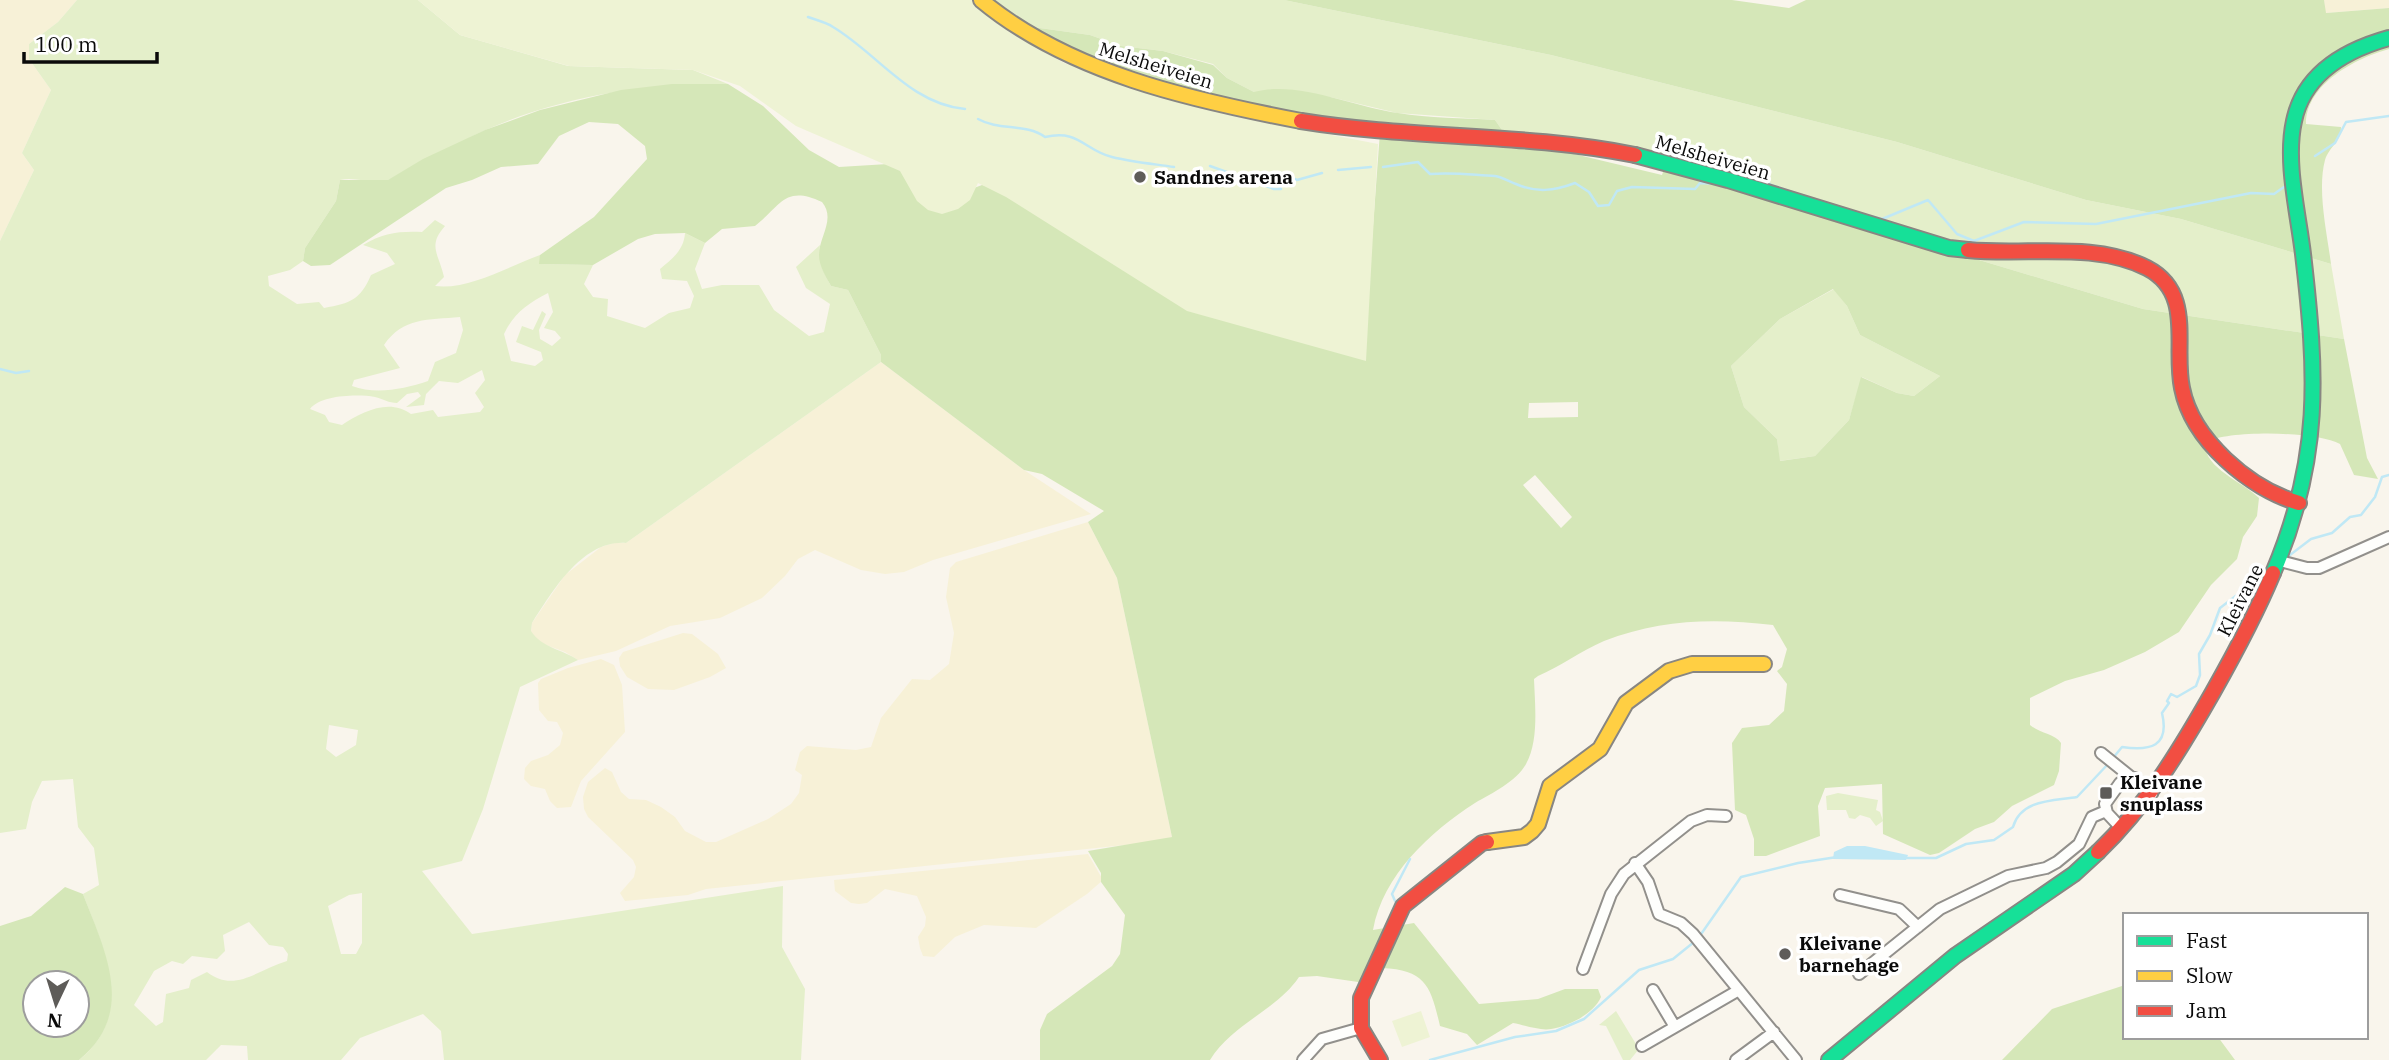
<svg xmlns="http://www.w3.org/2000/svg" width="2389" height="1060" viewBox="0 0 2389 1060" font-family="'IBM Plex Serif',serif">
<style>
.farmland{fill:#f7f1d7}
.green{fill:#e4efca;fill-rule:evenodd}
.forest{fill:#d5e7b8;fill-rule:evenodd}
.pitch{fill:#eef3d4}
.water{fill:#c0e8f5}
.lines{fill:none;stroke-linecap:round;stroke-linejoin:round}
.stream{stroke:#c0e8f5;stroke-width:2.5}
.street-casing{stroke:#92908c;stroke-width:14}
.fast-casing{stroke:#888682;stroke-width:18}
.slow-casing{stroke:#888682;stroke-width:18}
.jam-casing{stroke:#888682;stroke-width:18}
.street{stroke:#fefefc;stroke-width:10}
.fast{stroke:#16e098;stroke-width:14}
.slow{stroke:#ffcf43;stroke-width:14}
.jam{stroke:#f24e42;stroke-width:14}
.poi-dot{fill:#5e5c59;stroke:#fff;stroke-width:2.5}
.labels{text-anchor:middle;stroke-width:7;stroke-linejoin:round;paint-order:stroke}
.street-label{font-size:19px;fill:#0a0a0a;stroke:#fff}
.poi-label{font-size:19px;font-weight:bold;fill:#0a0a0a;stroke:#fff;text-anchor:start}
</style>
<rect width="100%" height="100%" fill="#f9f5ec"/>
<path class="farmland" d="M0,0H77L58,22L29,44V59L51,90L22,153L34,170L0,241Z
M2324,0H2389V8L2325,13Z
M881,362L1024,470L1091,514L933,560L904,572L885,574L861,570L815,550L798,559L785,576L762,598L720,618L670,626L616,651L578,660L565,652L538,642L531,632L532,623L565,575L601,547L614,543H626Z
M1088,522L1117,578L1172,837L1153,842L706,889L688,895L625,901L620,893L634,877L636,867L633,860L588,817L584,809L583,797L588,782L605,768L612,772L621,792L629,799L646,800L661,807L675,817L685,831L706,842H716L768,819L791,804L799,793L802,775L795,770L800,752L807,746L856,750L871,747L881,718L912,679L930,680L949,664L954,633L946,597L950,568L956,562Z
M683,633L692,634L718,654L726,668L710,677L674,690L648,689L627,677L620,666L619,658L623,652Z
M601,659L614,665L622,685L625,732L581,781L571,807L557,808L550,801L545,789L531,786L524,779L525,768L531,761L548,755L560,745L563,733L557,722L548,721L539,710L538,683L541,679L568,668Z
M1088,854L1103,880L1087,894L1036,928L984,925L955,937L934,957L923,956L920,948L918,937L925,926L926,917L917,896L885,889L867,903L859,904L851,903L835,891L834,880Z"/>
<path class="green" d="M77,0H418L460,35L568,66L693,70L728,84C646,83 563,96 488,129C454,143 423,171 388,180C372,185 355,176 340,180L336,201L305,248L303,261L290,270L268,276L269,286L297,304L319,302L324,308C351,303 360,300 371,275L395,264L387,253L363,245C383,233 399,231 422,232L435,220L445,226C427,246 439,254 444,277L435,286C469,290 507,267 540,255V264L593,265L584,284L593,297L608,299L607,316L645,328L669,313L690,308L694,296L687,281L662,279L660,269C672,259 684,250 685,233L705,243L695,269L702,289L722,285H759L774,310L809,336L824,332L830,304L806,288L796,267L820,245C818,261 823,272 831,286L848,290L881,355V362L626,543C582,540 553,591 532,623L531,631C542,648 562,649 578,660L520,687L483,809L462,861L422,871L472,934L783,886L782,947L805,989L801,1060H444L441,1031L423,1014L360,1038L341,1060H248L247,1046L221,1045L206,1060H79C136,1014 104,950 83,894L99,885L94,848L78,827L73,779L42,781L32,802L26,829L0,833V241L34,170L22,153L51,90L29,59V44L58,22ZM548,293L553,312L544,328L555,331L561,338L552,346L540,339L539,330L546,314L542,311L533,330L522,326L516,342L541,352L543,360L535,366L511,361L504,334C514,313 527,304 548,293ZM460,317L463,330L456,353L435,362L428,381C404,389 376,395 352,386L354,380L400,368L384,345C403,317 428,320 460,317ZM482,370L485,380L475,393L484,407L480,412L438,417L433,410L411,414C389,398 362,412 342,425L329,422L325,415L310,409C321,395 357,394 375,397C383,399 389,403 397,403L407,394L418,392L421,396L406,407L424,405L426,394L439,381L458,383ZM329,725L358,730L356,745L336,757L326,749ZM362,893V943L356,954H341L328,906L349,895ZM249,922L269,945L283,947L288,954L287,961C258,969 235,994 207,972L191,980L189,988L166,994L163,1022L156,1026L134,1005L154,971L172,961L183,964L192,956L217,959L225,951L223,935Z
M991,0H1284L1551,55L1897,142L2086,200L2181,219L2331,264L2344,339L2143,309L1665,166L1571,148L1514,147L1495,120L1397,113L1330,97L1254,92L1227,78L1213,64L1163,51L1121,46L1090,35L1018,25Z
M1834,289L1847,306L1860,335L1940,376L1914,396L1897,393L1862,377L1849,420L1815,456L1779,461L1777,439L1744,407L1731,366L1780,319Z
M1838,793L1878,800L1876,810L1880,812L1883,821L1876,826L1870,818L1860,815L1855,819L1849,818L1846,810H1827L1826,796Z
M1616,1011L1639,1049L1630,1060H1623L1606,1026L1599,1025Z"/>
<path class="forest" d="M1284,0H1732L1789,8L1806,0H2324L2326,13L2389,8V49C2356,58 2306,84 2306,124L2341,127C2341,142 2329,147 2325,160C2317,190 2327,233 2331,264L2181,219L2086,200L1897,142L1551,55Z
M1018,25L1090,35L1121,46L1163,51L1213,65L1227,78L1254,92C1297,80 1354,107 1398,113C1429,118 1463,118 1495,120L1514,147L1571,148L1570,153L1662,175L1665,166L2143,309L2344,339L2367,458L2378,479L2354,475L2340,444C2316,431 2230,430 2205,442C2203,468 2242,481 2259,498L2257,516L2243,537L2237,559L2211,585L2179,632L2145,652L2104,670L2065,681L2030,698V725C2039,733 2055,734 2061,743L2059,771L2054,785L2012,806L1994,822L1975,829L1939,853L1930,855L1883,834L1882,784L1825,788L1818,806L1820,836L1766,856H1754V839L1746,815L1735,810L1732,743L1742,728L1769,725L1784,711L1787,684L1777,671L1782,667L1787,649L1773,625C1714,618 1660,619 1604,641C1581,651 1561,666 1538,676L1534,679C1535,705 1539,741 1526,764C1516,782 1492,793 1475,803C1430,832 1383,875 1373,930L1414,923L1479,1004L1538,999L1565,989H1598L1601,997C1594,1013 1570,1026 1551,1029C1540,1031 1524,1025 1513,1023L1477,1045L1467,1034L1440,1026C1431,988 1427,970 1382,968L1365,983L1317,976L1299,977C1277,1010 1232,1024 1210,1060H1040V1030L1047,1014L1112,966L1120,954L1125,915L1101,882V873L1088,851L1172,837L1117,578L1088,522L1104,511L1042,474L1024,470L881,362V355L848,290L831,286C826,277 819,266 819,255C819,237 836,219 822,202C784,184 780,207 755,226L722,229L705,243L685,233L655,234L638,239L593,265L539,264L540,255L594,217L647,159L645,146L618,124L589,122L559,136L538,164L501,167L472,180L446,188L330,265L311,266L303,261L305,248L336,201L340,180H388L423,159L485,130L540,110L621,90L672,84H728L763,106L809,150L839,167L888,164L974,188L982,185L1370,267L1380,132L1269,114L1095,61ZM1833,289L1847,306L1860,335L1940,376L1914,396L1897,393L1861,377L1849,420L1815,456L1780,461L1777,439L1744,407L1731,366L1780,319ZM1578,402V417L1528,418L1529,403ZM1535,475L1572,517L1561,528L1523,485Z
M65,887L83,894C105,951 137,1013 79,1060H0V926L31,916ZM77,983V1025H35V983Z
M2125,985V1037H2218L2235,1060H2002L2052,1009Z"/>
<path class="pitch" d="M418,0H974L1009,32L1064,63L1224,114L1378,144L1366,361L1187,311L1006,197L978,183L970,200L958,209L942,214L928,210L917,201L900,171L796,126L740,86L693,70L569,66L460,35Z
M1421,1011L1430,1037L1402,1047L1392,1021Z"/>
<path class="water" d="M1847,846H1865L1908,855L1906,860L1833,859L1834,852Z"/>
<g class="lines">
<path class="stream" d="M808,17C816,20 826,22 833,27C877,53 910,104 965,109
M978,119C999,131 1026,123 1045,137C1079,129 1084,150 1112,157C1132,162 1154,164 1174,167
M2315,156L2335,143L2346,122L2389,116
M1210,166L1274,189H1281L1277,183L1281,173L1297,180L1322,173
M1383,167L1418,162L1430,174C1454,172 1473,175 1495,176C1502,177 1510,182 1516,184C1536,193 1554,191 1575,183L1589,192L1598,206L1609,205L1617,191L1632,187L1695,189L1700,183L1721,184
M1338,170L1371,167
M1732,176L1753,169L1771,185L1813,199
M1846,210L1882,219L1928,200L1957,234L1974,241L2024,222L2096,224L2251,193L2274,194L2284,187
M0,369L16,373L29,371
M2286,558L2311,539L2332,533L2350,517L2361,515L2375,497L2382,477L2389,475
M2113,758L2122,747C2150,751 2170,747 2162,713L2169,703L2167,701L2171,694L2177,697L2196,686L2200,675L2199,654L2210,635L2220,608L2267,572
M1906,858H1936L1966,844L1994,840L2013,827C2021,799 2054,801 2077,797L2109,763
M1395,901L1392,894L1410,859
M1699,937L1741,877L1798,863L1837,857
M1430,1060L1515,1037L1556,1031L1584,1019L1639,970L1673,959L1694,942"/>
<g class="street-casing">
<path id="street" d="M2280,561L2307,568H2319L2389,537
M2101,753L2152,794
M2122,829L2107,813L2105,804L2120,783L2135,778
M1635,863L1648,882L1659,914L1681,923L1693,934L1796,1060
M1840,895L1899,909L1918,927
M1583,969L1611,894L1624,874L1691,821L1707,815L1726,816
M1859,974L1940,909L2008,876L2046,868L2057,862L2079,844L2092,817L2106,811
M1653,990L1675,1027
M1642,1046L1739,990
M1303,1060L1322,1039L1361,1028
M1736,1060L1774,1032"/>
</g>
<g class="fast-casing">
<path id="fast" d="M1635,155L1728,180L1949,248L1968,250
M2273,573C2322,458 2317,374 2303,254C2298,212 2285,162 2294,121C2304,73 2346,50 2389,38
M1829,1060L1955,956L2074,874L2098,852"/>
</g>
<g class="slow-casing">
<path id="slow" d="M981,0C1069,73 1191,100 1301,121
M1487,842L1524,837L1532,831L1538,824L1550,786L1600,749L1626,703L1669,671L1692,664H1764"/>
</g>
<g class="jam-casing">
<path id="jam" d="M1301,121C1412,139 1525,133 1635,155
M1968,250C2026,256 2093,241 2147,268C2195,293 2173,346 2182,388C2192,440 2250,489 2299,503
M2098,852C2147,805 2180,750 2213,692C2235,653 2256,614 2273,573
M1380,1060L1361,1028V998L1403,906L1482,843L1487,842"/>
</g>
<use href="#street" class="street"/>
<use href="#fast" class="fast"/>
<use href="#slow" class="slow"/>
<use href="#jam" class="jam"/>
</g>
<g class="poi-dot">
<circle cx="1140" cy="177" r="7"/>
<rect x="2099" y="786" width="14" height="14" rx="3.5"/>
<circle cx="1785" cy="954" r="7"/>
</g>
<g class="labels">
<g class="street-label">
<text transform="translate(1156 65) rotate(17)" y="7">Melsheiveien</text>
<text transform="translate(1713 157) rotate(16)" y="7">Melsheiveien</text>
<text transform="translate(2240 600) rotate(-63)" y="7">Kleivane</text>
</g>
<g class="poi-label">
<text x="1154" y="184">Sandnes arena</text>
<text x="2120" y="789">Kleivane<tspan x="2120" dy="22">snuplass</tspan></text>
<text x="1799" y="950">Kleivane<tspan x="1799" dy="22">barnehage</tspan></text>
</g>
</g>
<rect x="2123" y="913" width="245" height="126" fill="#ffffff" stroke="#9d9d9d" stroke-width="2"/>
<rect x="2137" y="936" width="35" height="10" fill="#16e098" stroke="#9d9d9d" stroke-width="2"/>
<text x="2186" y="948" font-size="21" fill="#0a0a0a">Fast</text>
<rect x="2137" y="971" width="35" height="10" fill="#ffcf43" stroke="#9d9d9d" stroke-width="2"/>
<text x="2186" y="983" font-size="21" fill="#0a0a0a">Slow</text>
<rect x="2137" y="1006" width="35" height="10" fill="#f24e42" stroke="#9d9d9d" stroke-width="2"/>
<text x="2186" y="1018" font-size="21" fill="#0a0a0a">Jam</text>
<g transform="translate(56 1004) rotate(184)"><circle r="33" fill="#ffffff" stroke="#9d9d9d" stroke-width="2"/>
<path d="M0-5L12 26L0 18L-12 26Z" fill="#5e5c59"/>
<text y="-10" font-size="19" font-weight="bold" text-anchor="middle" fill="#0a0a0a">N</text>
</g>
<path d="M24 52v10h133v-10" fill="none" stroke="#0a0a0a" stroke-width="3.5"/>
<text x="35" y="52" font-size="21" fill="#0a0a0a" stroke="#ffffff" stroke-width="5" paint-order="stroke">100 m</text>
</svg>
